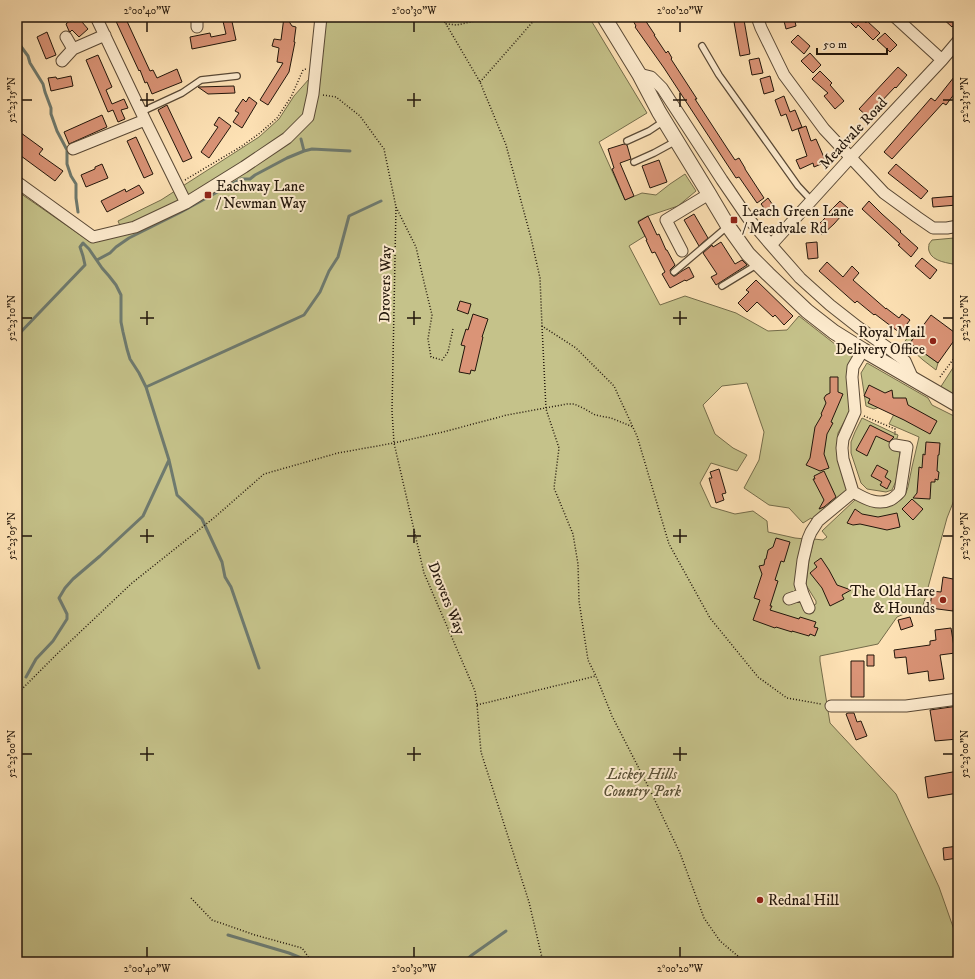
<svg xmlns="http://www.w3.org/2000/svg" width="975" height="979" viewBox="0 0 975 979" font-family="'IM FELL DW Pica',serif">
<style>
.green{fill:#c5c28a;stroke:#746c4a}
.lines{fill:none;stroke-linecap:round;stroke-linejoin:round}
.stream{stroke:#6e7a6f;stroke-width:3}
.building{fill:#da9477;stroke:#22160b}
.service-casing{stroke:#594936;stroke-width:8}
.minor-casing{stroke:#594936;stroke-width:13}
.tertiary-casing{stroke:#594936;stroke-width:16}
.path{stroke:#22160b;stroke-width:1.5;stroke-dasharray:1 2;stroke-linecap:butt}
.service{stroke:#feeccf;stroke-width:5.5}
.minor{stroke:#feeccf;stroke-width:11}
.tertiary{stroke:#feeccf;stroke-width:14}
.ticks{fill:none;stroke:#22160b;stroke-width:1.5}
.poi-dot{fill:#8f2418;stroke:#feeccf;stroke-width:1.5}
.labels{text-anchor:middle;stroke-width:4;stroke-linejoin:round;paint-order:stroke}
.street-label{font-size:15px;fill:#22160b;stroke:#feeccf}
.poi-label{font-size:15px;fill:#22160b;stroke:#feeccf;text-anchor:start}
.park-label{font-size:15px;font-style:italic;fill:#5b5237;stroke:#feeccf}
.neatline{fill:none;stroke:#22160b;stroke-width:1.5}
.ticks-label{font-size:10px;text-anchor:middle;fill:#22160b}
</style>
<rect width="100%" height="100%" fill="#fee2b5"/>
<filter id="stains"><feTurbulence type="fractalNoise" baseFrequency=".005" numOctaves="4"/><feColorMatrix values="0 0 0 0 .2 0 0 0 0 .09 0 0 0 0 .02 0 0 0 .5 -.17"/></filter>
<radialGradient id="worn" r=".72"><stop offset=".6" stop-color="#630" stop-opacity="0"/><stop offset="1" stop-color="#630" stop-opacity=".3"/></radialGradient>
<path class="green" d="M326,17H589L647,113L599,142L625,200L642,193L656,195L670,184L685,174L696,191L678,206L648,216L638,221L645,236L629,246L660,305L685,296L736,313L768,331L787,330L799,316L840,348L853,355L848,366L850,411L838,433L837,451L849,491L815,522L811,518L803,523L789,508L769,505L744,488L759,460L764,432L747,383L722,386L703,405L715,434L733,448L747,455L737,471L711,463L700,483L711,507L735,514L753,511L767,521L768,532L795,538L805,539L796,589L791,594L812,606L816,604V601L806,585L809,560L814,539L823,540L827,537L822,531L856,499L887,506L895,504L902,499L906,493L908,487L912,467L919,437L889,424L894,414L880,407L874,409L866,406L861,373L867,363L928,398L932,405L958,418V490L947,518L923,606L897,617L878,644L820,656V661L830,723L896,794L939,887L958,941V962H17V191L89,241L124,235L118,221L161,200L259,137L279,119L294,96L317,70Z
M958,235V265C949,263 932,262 929,251C928,248 929,246 929,244L932,240L954,238Z
M909,335L913,338L910,343L938,363L936,370L923,360L904,343Z
M958,360V398L940,388Z
M862,418L898,435L894,449L900,452L896,481L892,490L886,492L867,489L861,483L851,453V442L855,432Z"/>
<g class="lines">
<path class="stream" d="M17,41L28,56L30,63L43,84L45,92L51,108V114L57,131L67,150V164L71,176L76,184V198L78,212
M301,139L304,151
M97,260L110,253L116,247L129,238L181,212L241,179H250L255,175L287,158L304,151L312,149L350,151
M17,336L85,265L83,256L80,247L83,243L89,249L102,268L109,276L116,285L121,295V322L123,332L127,349L130,359L139,373L146,387L169,460L177,495L202,519L222,562L225,577L231,587L259,668
M146,387L304,315L320,292L329,271L338,257L349,216L381,201
M26,677L36,659L53,641L67,619V614L59,598L65,588L73,579L100,556L143,516L169,460
M228,935L289,953L306,960
M464,962L472,955L506,931"/>
</g>
<path class="building" d="M74,17H87L82,22L88,29L79,37L72,30L70,32L69,31L66,24Z
M114,17H125L150,71L153,70L157,78L177,69L182,82L152,94L147,82L145,83L140,70L139,71Z
M222,17H231L236,40L192,49L190,37L210,33L211,37L226,34Z
M284,17H286L292,26L296,27L294,42H295L289,72L268,105L260,100L283,63L277,62L279,48L272,46L274,39L281,40Z
M631,17H643L655,35H654L666,53L668,51L672,58L671,59L697,99H695L727,148L735,160L739,158L745,168V169L764,198L757,203L739,177L736,178L664,68L635,27L636,26Z
M783,17H794L796,26L786,29Z
M845,17H866L863,20L866,23L867,21L880,33L873,40L858,25L856,28Z
M941,17H958V20L952,27Z
M744,20L750,54L740,56L734,22Z
M47,32L56,55L46,59L37,37Z
M885,33L897,45L890,52L877,40Z
M798,35L810,46L804,54L791,42Z
M810,53L821,65L813,73L801,61Z
M98,55L112,87L106,90L112,104L124,99L128,108L121,110L125,119L118,122L113,110L108,112L86,60Z
M759,58L763,73L752,75L749,60Z
M898,67L907,75L896,88L895,87L878,105H879L868,117L859,109Z
M820,71L832,83L830,85L844,101L835,109L824,96L828,93L812,79Z
M958,72V89L946,105L943,103L892,159L884,152L931,98L935,101Z
M71,76L73,86L51,91L48,78L56,77L57,79Z
M770,76L774,91L764,94L760,79Z
M234,86L235,93L208,94L198,87Z
M784,96L790,112L795,110L802,127L792,131L786,114L781,116L775,100Z
M249,97L257,103L242,128L233,122L239,113L235,111L243,99L246,102Z
M167,105L192,158L183,162L158,110Z
M102,115L107,127L69,144L64,132Z
M219,117L231,126L209,158L201,152L218,127L214,125Z
M806,126L811,141L816,139L826,162L814,167L813,163L800,169L796,160L807,156L798,129Z
M17,130L43,149L39,154L63,171L55,181L17,153Z
M136,137L153,174L144,178L127,141Z
M624,144L627,145L631,159L620,163L634,196L625,200L612,169L614,168L608,149Z
M659,160L667,182L650,188L642,166Z
M102,164L108,178L86,187L81,175L95,169V167Z
M896,164L928,191L921,199L888,173Z
M139,185L144,193L107,212L101,201L125,189L126,192Z
M956,196L957,205L933,207L932,198Z
M768,198L777,211L770,216L761,204Z
M840,201L848,208L834,224L822,235L815,228L830,213L829,212Z
M869,201L882,214L901,231L900,232L918,248L911,257L898,245L900,244L862,209Z
M694,214L708,238L699,246L684,220Z
M648,216L657,235L659,234L666,250H667L675,265L670,270L671,274L673,276H675L682,271L689,267L694,277L686,281L685,280L670,288L662,274L665,272L655,252L652,253L646,240H647L638,222Z
M721,242L735,264L742,260L747,265L716,285L711,277L717,274L703,253L712,245L713,247Z
M817,242L818,258L808,259L806,243Z
M922,258L937,270L930,279L915,266Z
M827,262L843,277L852,266L859,273L853,280L886,309V308L899,318L902,314L910,320L900,333L875,314L874,315L857,301L855,303L819,271Z
M756,280L793,316L784,325L775,315L773,317L757,302L747,312L738,303L749,292L746,290Z
M460,301L471,304L468,314L457,310Z
M473,314L488,319L482,337H483L475,371L471,370L470,374L459,372L465,346L461,345L466,329L468,330Z
M931,315L958,335L938,363L910,343Z
M830,377H838V392L843,394L831,422L833,423L827,434L824,454L829,468L820,471L806,465L810,458L815,427L822,415L821,414L826,403L824,398L826,395L830,393Z
M869,385L885,393L892,390L893,398H906L908,405L937,421L930,434L904,420L868,403L870,399L864,396Z
M870,425L894,437L889,442L876,436L867,456L856,450Z
M926,442L940,443L939,455H938L937,471L939,472L938,480L935,479V482H931L930,499L913,498L917,493L919,467L922,468L923,454L925,455Z
M877,465L888,471L885,477L891,481L887,489L880,485L882,482L871,476Z
M719,469L726,493L722,494L724,500L716,503L709,478H712L710,472Z
M824,471L836,497L824,507L819,509L824,500L813,479H815L814,476Z
M912,499L923,509L913,520L902,509Z
M855,509L862,514L878,517L897,513L900,527L887,530L860,524L853,525L847,523Z
M776,538L790,542L784,562L781,561L775,580L778,581L770,606H772L770,610L799,619L800,617L816,622L814,627L818,628L815,636L810,634L809,636L792,631V632L776,627L775,628L753,620L760,600L754,598L762,574L759,566L764,565L765,559H766L768,550L773,547Z
M821,558L829,570L837,585L851,590L842,595L844,599L830,606L822,588L810,573L817,567L814,563Z
M943,577L958,580L953,611L930,608L932,591L941,592Z
M910,617L913,626L901,630L898,620Z
M951,628L955,653L940,655L944,679L929,681L928,671L908,674L906,657L895,658L894,650L930,645V641L936,640L935,630Z
M867,655H874V666H867Z
M851,661H864V697H851Z
M958,706V739L935,741L930,710Z
M848,713H854L857,722L861,721L867,736L856,740L846,714Z
M958,771V793L928,798L925,777Z
M958,846V858L944,860L943,848Z"/>
<g class="lines">
<g class="service-casing">
<path id="service" d="M702,46L719,75L798,186L811,200
M141,112L182,93L201,80L237,76
M627,141L649,131L664,121
M634,162L654,153L676,141
M674,272L728,226
M722,286L758,264"/>
</g>
<g class="minor-casing">
<path id="minor" d="M96,17L145,120L186,203
M197,17V27
M757,17L761,28L784,75L824,129L884,193L917,217L933,228H947L958,226
M895,17L942,60
M73,49L105,35
M62,61L73,49L66,37
M639,74L651,77L662,88L722,180L748,218L771,245L800,278L830,305L858,327L888,348L905,361L913,379
M73,149L145,120
M17,182L93,237L135,227L186,203L244,167L287,138L308,117L313,94L321,17
M771,245L851,157L942,60L958,41
M682,251L666,220L709,194
M863,350L853,367L852,377L855,412L843,439L842,448L843,459L853,492C864,498 877,506 890,500C893,499 897,495 900,492L907,447L895,445
M803,594L800,584L803,560L808,539L811,532L818,521L853,492
M789,599L803,594L809,608
M831,706H906L958,699"/>
</g>
<g class="tertiary-casing">
<path id="tertiary" d="M604,17L639,74L659,112L709,194L728,226L748,254L768,274L807,311L834,332L863,350L958,405"/>
</g>
<path class="path" d="M441,17L446,24
M506,17L483,19L457,25L446,24L480,82L506,145L531,238L540,278L542,326L576,348L614,386L637,436L669,544L710,618L758,677L787,698L821,704
M480,82L537,17
M323,95L336,97L360,116L384,149L396,207L416,247L424,282L432,315L428,339L431,357L442,360L448,352L453,329
M185,180L242,146L260,133L277,118L291,97L303,70L306,69
M396,207L392,411L394,443L424,573L475,691L477,705L481,752L529,902L543,962
M542,326L546,409L559,448L554,488L573,534L578,564L579,601L588,660L596,676L612,716L649,788L680,853L704,918L720,941L745,962
M940,377L958,353
M864,416L895,429V435
M17,694L58,653L132,583L215,517L264,474L338,453L394,443L443,432L507,415L567,404H574L583,408L595,415L611,418L633,427
M477,705L596,676
M191,898L212,920L255,935L302,948L312,962"/>
<use href="#service" class="service"/>
<use href="#minor" class="minor"/>
<use href="#tertiary" class="tertiary"/>
</g>
<path class="ticks" d="M147,22V32M414,22V32M680,22V32M147,93V107M414,93V107M680,93V107M22,100H32M140,100H154M407,100H421M673,100H687M943,100H953M147,311V325M414,311V325M680,311V325M22,318H32M140,318H154M407,318H421M673,318H687M943,318H953M147,529V543M414,529V543M680,529V543M22,536H32M140,536H154M407,536H421M673,536H687M943,536H953M147,747V761M414,747V761M680,747V761M22,754H32M140,754H154M407,754H421M673,754H687M943,754H953M147,947V957M414,947V957M680,947V957"/>
<g class="poi-dot">
<rect x="204" y="191" width="8" height="8" rx="2"/>
<rect x="730" y="216" width="8" height="8" rx="2"/>
<circle cx="933" cy="341" r="4"/>
<circle cx="943" cy="600" r="4"/>
<circle cx="760" cy="900" r="4"/>
</g>
<g class="labels">
<g class="street-label">
<text transform="translate(853 133) rotate(-47)" y="5">Meadvale Road</text>
<text transform="translate(385 284) rotate(-89)" y="5">Drovers Way</text>
<text transform="translate(447 598) rotate(68)" y="5">Drovers Way</text>
</g>
<g class="poi-label">
<text x="216" y="191">Eachway Lane<tspan x="216" dy="17">/ Newman Way</tspan></text>
<text x="742" y="216">Leach Green Lane<tspan x="742" dy="17">/ Meadvale Rd</tspan></text>
<text x="925" y="337" text-anchor="end">Royal Mail<tspan x="925" dy="17">Delivery Office</tspan></text>
<text x="935" y="596" text-anchor="end">The Old Hare<tspan x="935" dy="17">&amp; Hounds</tspan></text>
<text x="768" y="905">Rednal Hill</text>
</g>
<g class="park-label">
<text x="642" y="779">Lickey Hills<tspan x="642" dy="17">Country Park</tspan></text>
</g>
</g>
<rect width="975" height="979" fill="none" stroke="#fee2b5" stroke-width="44"/>
<path d="M817 48v6h70v-6" fill="none" stroke="#22160b" stroke-width="2"/>
<text x="823" y="48" font-size="12" fill="#22160b" stroke="#feeccf" stroke-width="3" paint-order="stroke">50 m</text>
<rect x="22" y="22" width="931" height="935" class="neatline"/>
<g class="ticks-label">
<text x="147" y="14">2°00'40"W</text>
<text x="414" y="14">2°00'30"W</text>
<text x="680" y="14">2°00'20"W</text>
<text transform="translate(11 100) rotate(-90)" y="4">52°23'15"N</text>
<text transform="translate(964 100) rotate(-90)" y="4">52°23'15"N</text>
<text transform="translate(11 318) rotate(-90)" y="4">52°23'10"N</text>
<text transform="translate(964 318) rotate(-90)" y="4">52°23'10"N</text>
<text transform="translate(11 536) rotate(-90)" y="4">52°23'05"N</text>
<text transform="translate(964 536) rotate(-90)" y="4">52°23'05"N</text>
<text transform="translate(11 754) rotate(-90)" y="4">52°23'00"N</text>
<text transform="translate(964 754) rotate(-90)" y="4">52°23'00"N</text>
<text x="147" y="972">2°00'40"W</text>
<text x="414" y="972">2°00'30"W</text>
<text x="680" y="972">2°00'20"W</text>
</g>
<rect width="100%" height="100%" filter="url(#stains)"/>
<rect width="100%" height="100%" fill="url(#worn)"/>
</svg>
